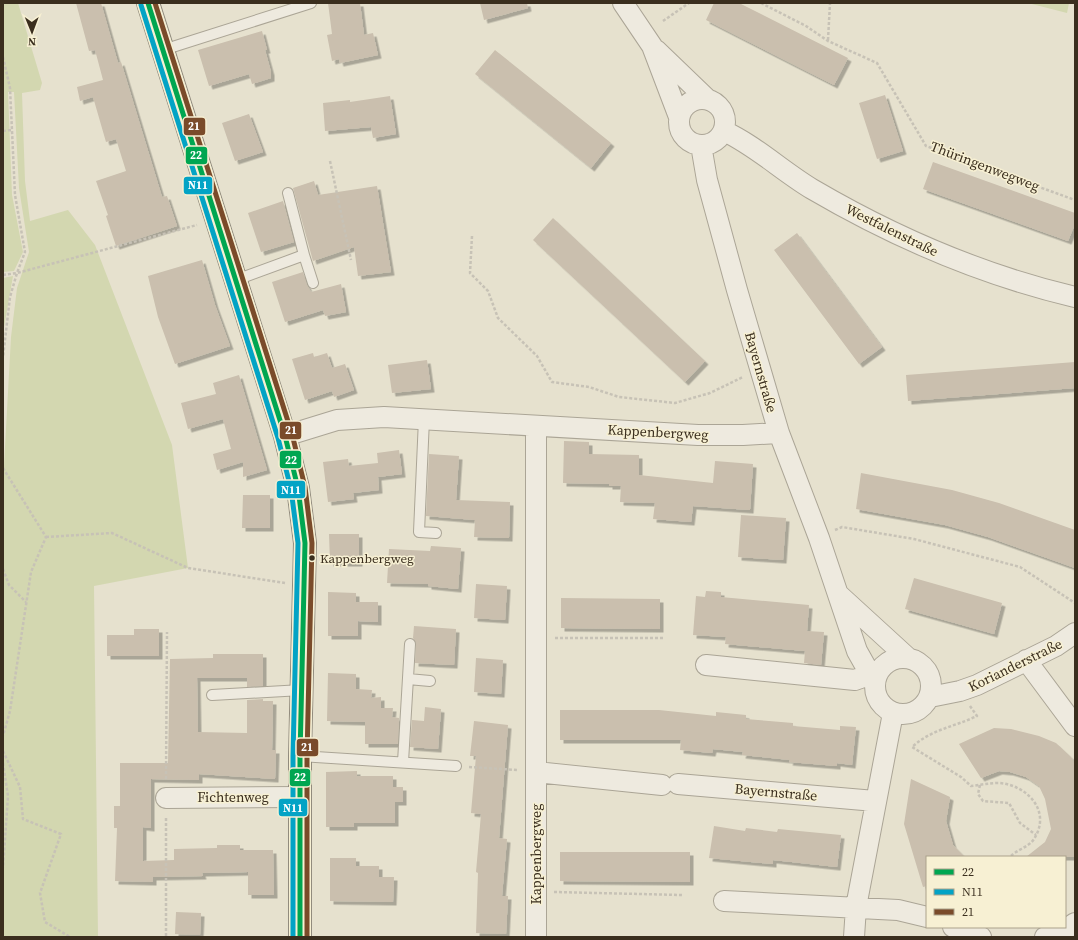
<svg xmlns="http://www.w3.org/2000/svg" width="1078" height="940" viewBox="0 0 1078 940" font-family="'Source Serif 4',serif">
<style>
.green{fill:#d3d7b0}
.building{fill:#cabfae;filter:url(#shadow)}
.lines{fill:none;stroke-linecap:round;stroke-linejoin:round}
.service-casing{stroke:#aba596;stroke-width:12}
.minor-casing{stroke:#aba596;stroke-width:22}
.primary-casing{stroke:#918b7d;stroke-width:24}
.path{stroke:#c7c2b6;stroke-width:2.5;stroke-dasharray:3 2;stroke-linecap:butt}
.service{stroke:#eeeadf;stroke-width:10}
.minor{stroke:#eeeadf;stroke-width:20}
.primary{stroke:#e5e1d1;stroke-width:22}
.bus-1-casing{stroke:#f7f0d3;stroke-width:8}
.bus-2-casing{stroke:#f7f0d3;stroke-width:8}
.bus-3-casing{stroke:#f7f0d3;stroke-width:8}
.bus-1{stroke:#00a651;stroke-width:5}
.bus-2{stroke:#03a3c5;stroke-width:5}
.bus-3{stroke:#7a4b2a;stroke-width:5}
.bus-dot{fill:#3a2e1e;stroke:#f7f0d3;stroke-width:1.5}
.labels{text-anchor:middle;stroke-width:3;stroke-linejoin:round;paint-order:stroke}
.bus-label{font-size:13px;fill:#3a2e1e;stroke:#f7f0d3;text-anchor:start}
.street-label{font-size:14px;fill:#3a2e1e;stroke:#f7f0d3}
.line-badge{stroke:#f7f0d3;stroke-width:1.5}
.badge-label{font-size:11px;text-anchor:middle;font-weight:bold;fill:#fff}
</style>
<defs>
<filter id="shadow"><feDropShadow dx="3.5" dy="3.5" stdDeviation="0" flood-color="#0004"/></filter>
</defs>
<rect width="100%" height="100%" fill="#e6e1ce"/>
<path class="green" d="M3,3H18L42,83L40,90L22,93L25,181L30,221L68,210L95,245L172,445L188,568L94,586L98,937H3V484L11,337L17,288L29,252L19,188L14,92H8L12,195L23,252L14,271L3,272Z
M1028,3H1069L1067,13Z
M13,276L3,333V278Z"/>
<path class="building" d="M76,3H101L118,63L121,62L162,197L167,196L177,226L116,246L106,216L108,215L96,181L126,171L116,139L106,142L93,97L80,101L77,87L103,80L95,50L89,51Z
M328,3H360L364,35L373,33L378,55L340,63L339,59L332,61L327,35L332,34Z
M480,3H527L528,8L484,20Z
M714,3H739L848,58L834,85L706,20Z
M262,31L267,50H265L271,72V78L252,84L249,74L209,86L198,50Z
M495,50L611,143L591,168L475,74Z
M885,95L903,151L877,159L859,103Z
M390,96L396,134L373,138L371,127L325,131L323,103L350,100V102Z
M249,114L263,152L235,161L222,123Z
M933,162L1075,213V224L1068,241L923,189Z
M314,181L318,195L377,186L391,272L358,276L354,247L313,261L293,188Z
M283,201L294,242L261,252L248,213Z
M553,218L705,361L685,382L533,240Z
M797,233L882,347L859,364L774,250Z
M202,260L215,305L230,346L175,364L158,317L148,276Z
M303,272L307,285L311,292L341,284L346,312L325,316L323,310L285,322L272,282Z
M313,353L314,357L327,353L332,368L345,364L354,390L334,397L332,391L305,400L292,359Z
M427,360L431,389L392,393L388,365Z
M1075,362V388L908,401L906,375Z
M239,375L267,470L243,477V462L217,470L213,454L231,449L223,419L188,429L181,403L216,394L213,383Z
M564,441L589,442V454L639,455V475L713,483L715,461L753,464L750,510L693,506L691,522L653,519L655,503L620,502L621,486H609V484L563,483Z
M399,450L402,474L378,477L379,490L353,493L354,499L328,502L323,462L348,459L349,466L378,463L377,453Z
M429,454L459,456L456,500L510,502L509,538L474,537L475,520L426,516Z
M861,473L952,490L999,503L1075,530V568L988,537L945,525L856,509Z
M243,495H270V528H242Z
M741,515L786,518L783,560L738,557Z
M329,534H359V563H330Z
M431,546L461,548L458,589L428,586V584L387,583L389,549L430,551Z
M914,578L1002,603L994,634L905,609Z
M476,584L507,586L505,620L474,618Z
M706,591L721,592V597L809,605L807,631L824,632L821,665L804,663L805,651L725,644L726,637L693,635L696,596L705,597Z
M328,592L356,593V602H378V622L358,621V636H328Z
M561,598L660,599V629L561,628Z
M414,626L456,629L454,665L415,663L416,644L413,638Z
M134,629H159V656H107V635H134Z
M213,654H263V686L247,687V678H197L198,732L247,733V700L263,699V701H273L272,750H276L275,779L199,774V780L151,779V828L143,827V861L174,860V849L217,848V845H240V850H273L274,895H248V872L202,873L203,876L153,877V882L115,881L117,828H114V806H120V763H168L170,659L213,658Z
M476,658L503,660L501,694L474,692Z
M328,673L356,674V689L372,690L371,698L381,697V708H393L392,717L399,718L398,744H365V722L327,721Z
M425,707L441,709L438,749L410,747L412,720L424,721Z
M560,710H659L716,716V712L746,715V719L793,723V726L840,730V726L856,727L852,765L837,763V766L789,762L790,760L742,755L743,752L713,749L712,753L680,750L681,740H560Z
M474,721L508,725L499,838L507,839L502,896H508L506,934L476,933L478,873L476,872L481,814L471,813L476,756H470Z
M994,728L1011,729L1039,736L1056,743L1071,757L1075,764V857H1026L1045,842L1051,829L1045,799L1039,786L1026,777L1010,772L999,771L981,778L959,744Z
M357,771V776H393V787H403V802H395V823H354V827H326V772Z
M911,779L950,797L946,821L953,845L965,857H927V886L923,887L904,824Z
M714,826L745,831L746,828L777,832L778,829L841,835L837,867L773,860V864L709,858Z
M560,852H690V882L560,881Z
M330,858H356V866H379V877H394L393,902L330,901Z
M176,912L201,913L200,935L175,934Z"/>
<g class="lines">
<g class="service-casing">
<path id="service" d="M163,50L311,3
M304,255L313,283
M236,280L304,255L288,193
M424,419L419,532L436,533
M408,679L430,681
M212,695L302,690
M300,756L456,766
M403,762L410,644"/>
</g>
<g class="minor-casing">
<path id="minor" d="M623,3L652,46L679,117
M656,50L708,100
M679 122a23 23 0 1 1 46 0a23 23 0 1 1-46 0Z
M724,131C756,146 782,171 812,189C894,237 982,275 1075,297
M701,145L707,180L737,290L779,433L819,538L857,651L875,683
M285,436L337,420L384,417L698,435H743L779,433
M838,594L908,658
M875 686a28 28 0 1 1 56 0a28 28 0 1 1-56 0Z
M1026,660L1075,726
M706,665L855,680L869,675
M930,697L960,691L977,685L1056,646L1075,633
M536,772L662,785
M678,784L875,801
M166,798L300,797
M724,901L898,910L927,917
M953,927L981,937
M536,937V426
M854,937L856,907L893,713
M1045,937L1066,929L1075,923"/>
</g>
<g class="primary-casing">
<path id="primary" d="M148,3L285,436L298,488L305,543L300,756V937"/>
</g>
<path class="path" d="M761,3L806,26L828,41L877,63L926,146L1075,200
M663,21L689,3
M828,40L830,3
M3,57L10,88L15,195L25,252L17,273L10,297L3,357
M3,131L11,130
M330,161L351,260
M472,236L470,273L488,291L498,318L537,356L552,382L589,387L619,397L675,403L710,393L743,377
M3,275L17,273L197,225
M3,468L46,537L31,572L10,711L3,736
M835,530L842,527L914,539L1020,567L1075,603
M46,537L112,533L188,568L285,583
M3,569L9,585L26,602
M555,638H663
M970,706L977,716C954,727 932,729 912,747L961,777L971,786C980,785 989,783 999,783C1027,785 1052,811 1034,839C1029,847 1016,850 1010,857
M3,751L20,787L23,819L61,834L40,893L45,922L70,937
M3,763L8,796L3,868
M469,767L518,770
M166,779L167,632
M980,785L978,794L983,801L1009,803L1020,823L1036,835
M166,818V937
M554,892L682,895"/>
<use href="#service" class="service"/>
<use href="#minor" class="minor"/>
<use href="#primary" class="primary"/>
<g class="bus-1-casing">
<path id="bus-1" d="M148,3L285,436L298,488L305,543L300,756V937"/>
</g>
<g class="bus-2-casing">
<path id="bus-2" d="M141,5L278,438L291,489L298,543L293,756V937"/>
</g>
<g class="bus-3-casing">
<path id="bus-3" d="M155,3L292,434L305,487L312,543L307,756V937"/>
</g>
<use href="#bus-1" class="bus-1"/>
<use href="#bus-2" class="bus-2"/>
<use href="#bus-3" class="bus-3"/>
</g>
<circle class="bus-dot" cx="312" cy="558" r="3.5"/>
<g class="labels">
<g class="bus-label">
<text x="320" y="563">Kappenbergweg</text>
</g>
<g class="street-label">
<text transform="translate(985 166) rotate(21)" y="5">Thüringenwegweg</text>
<text transform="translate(892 230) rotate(26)" y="5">Westfalenstraße</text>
<text transform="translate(761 372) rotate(74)" y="5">Bayernstraße</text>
<text transform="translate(658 432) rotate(3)" y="5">Kappenbergweg</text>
<text transform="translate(1015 665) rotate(-26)" y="5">Korianderstraße</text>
<text transform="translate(776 792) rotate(5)" y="5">Bayernstraße</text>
<text x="233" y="802">Fichtenweg</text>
<text transform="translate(536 854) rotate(-90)" y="5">Kappenbergweg</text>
</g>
</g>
<g class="line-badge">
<rect x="183" y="117" width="23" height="19" rx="4" fill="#7a4b2a"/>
<rect x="185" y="146" width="23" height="19" rx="4" fill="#00a651"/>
<rect x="183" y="176" width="30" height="19" rx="4" fill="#03a3c5"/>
<rect x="279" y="421" width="23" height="19" rx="4" fill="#7a4b2a"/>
<rect x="279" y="450" width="23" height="19" rx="4" fill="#00a651"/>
<rect x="276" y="480" width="30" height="19" rx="4" fill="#03a3c5"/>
<rect x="296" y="738" width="23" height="19" rx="4" fill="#7a4b2a"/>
<rect x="289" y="768" width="22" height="19" rx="4" fill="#00a651"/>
<rect x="278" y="798" width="30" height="19" rx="4" fill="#03a3c5"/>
</g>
<g class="badge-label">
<text x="194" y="130">21</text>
<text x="196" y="159">22</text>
<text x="198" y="189">N11</text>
<text x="291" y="434">21</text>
<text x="291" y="464">22</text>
<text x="291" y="494">N11</text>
<text x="307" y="751">21</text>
<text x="300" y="781">22</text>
<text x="293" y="812">N11</text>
</g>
<rect width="1078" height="940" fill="none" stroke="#3a2e1e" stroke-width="8"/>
<rect x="926" y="856" width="140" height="72" fill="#f7f0d3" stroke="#aba28b"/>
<rect x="934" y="869" width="20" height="6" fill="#00a651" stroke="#aba28b"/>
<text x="962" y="876" font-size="12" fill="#3a2e1e">22</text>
<rect x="934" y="889" width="20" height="6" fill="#03a3c5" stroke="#aba28b"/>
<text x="962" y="896" font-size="12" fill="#3a2e1e">N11</text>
<rect x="934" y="909" width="20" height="6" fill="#7a4b2a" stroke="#aba28b"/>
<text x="962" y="916" font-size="12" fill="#3a2e1e">21</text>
<g transform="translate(32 32) rotate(179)" stroke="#f7f0d3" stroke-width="3" paint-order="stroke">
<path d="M0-3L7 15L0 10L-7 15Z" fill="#3a2e1e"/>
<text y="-6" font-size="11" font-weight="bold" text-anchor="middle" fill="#3a2e1e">N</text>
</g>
</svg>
